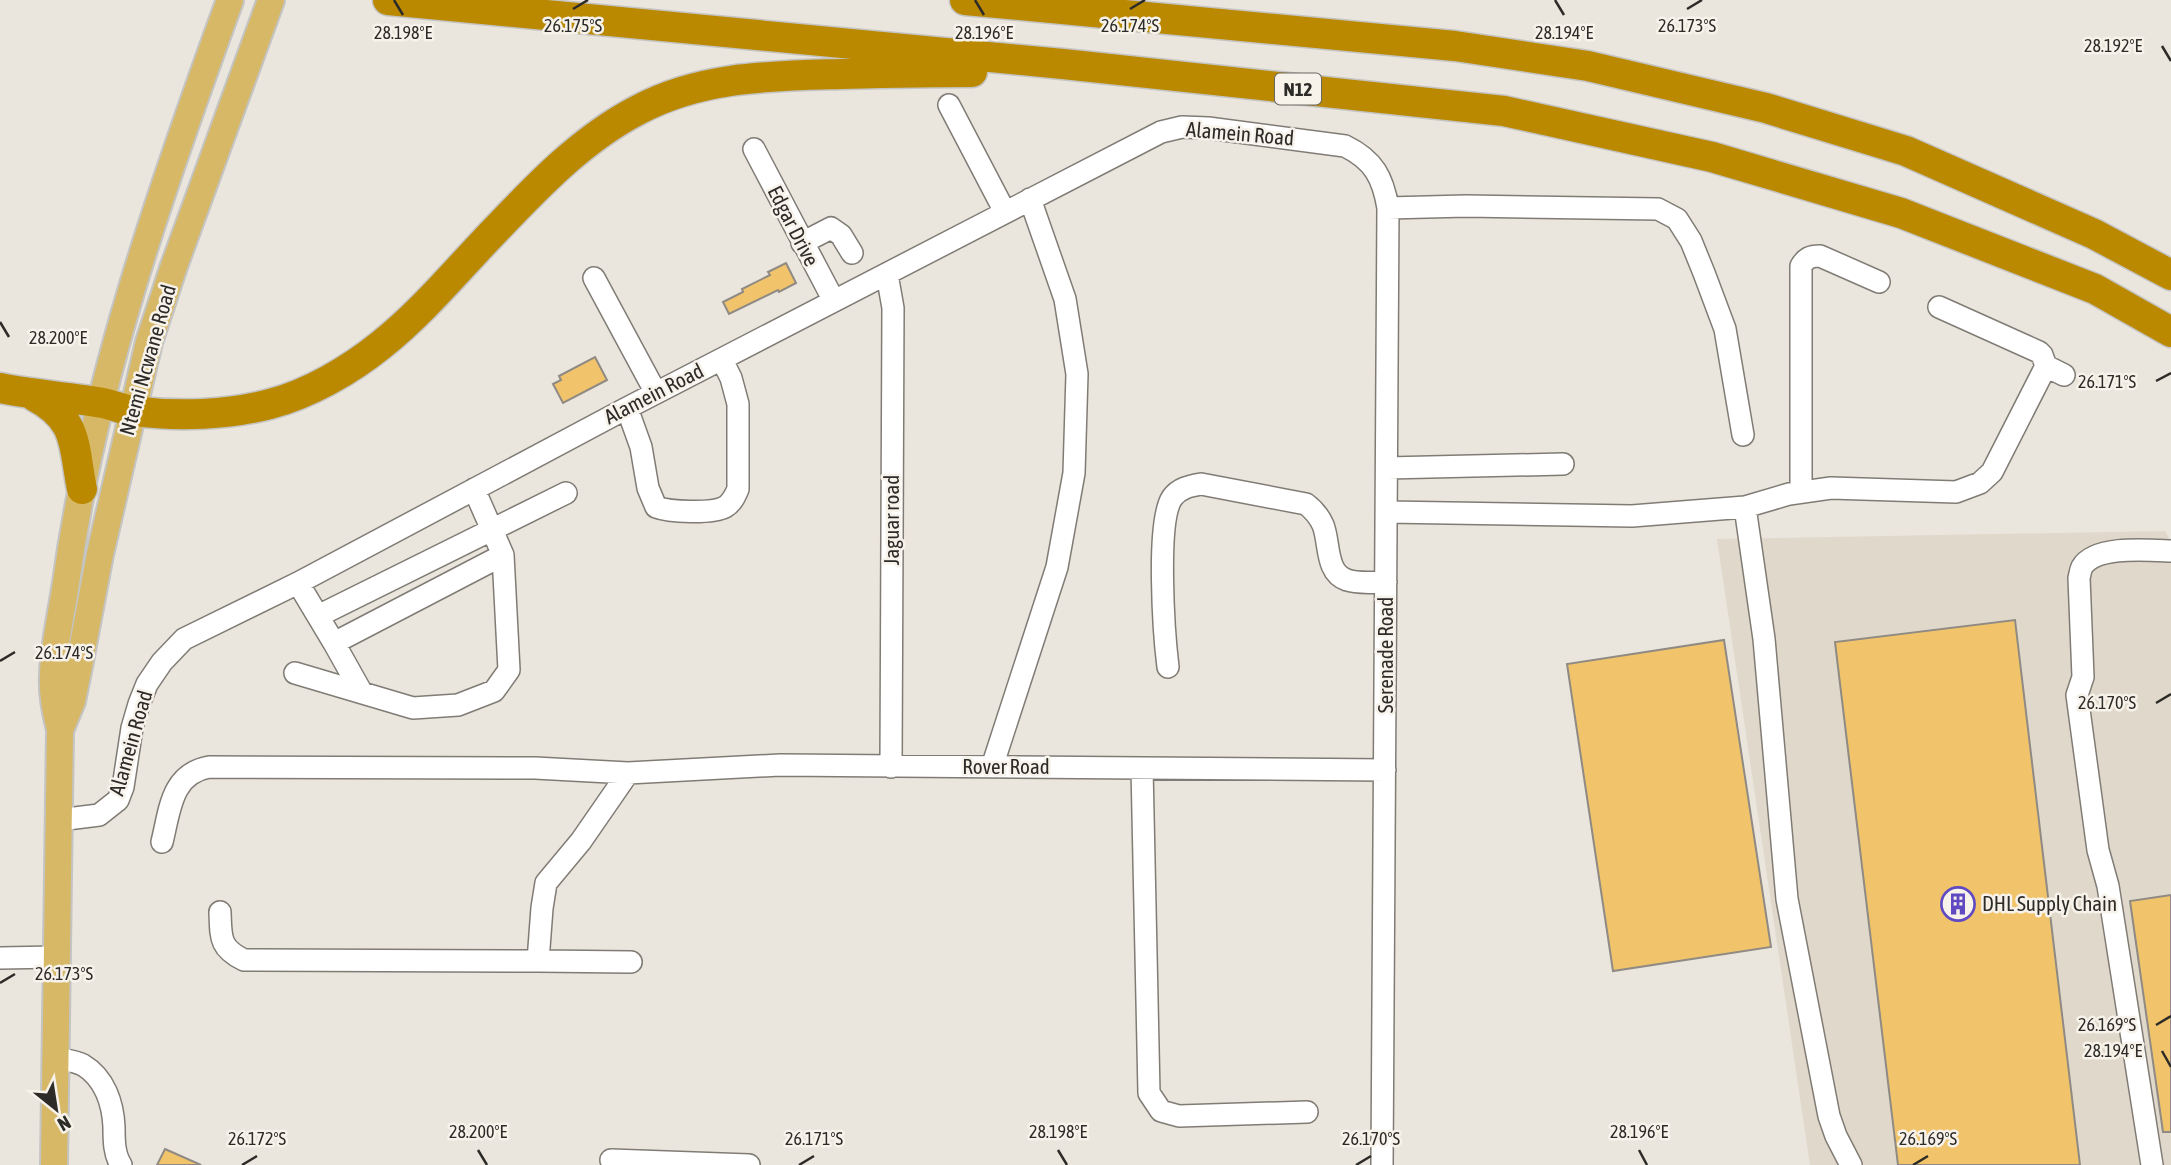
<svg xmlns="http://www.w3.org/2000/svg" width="2171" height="1165" viewBox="0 0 2171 1165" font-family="'Asap Condensed',sans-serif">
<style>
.built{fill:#e0d8ca}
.building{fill:#f1c46b;stroke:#8f8a83;stroke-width:2}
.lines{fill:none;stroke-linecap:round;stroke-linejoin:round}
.minor-casing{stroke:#807c75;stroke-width:24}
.major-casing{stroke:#c4c4c3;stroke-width:30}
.highway-casing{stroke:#c4c4c3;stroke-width:33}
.minor{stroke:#fff;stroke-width:21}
.major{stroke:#d6b866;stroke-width:26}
.highway{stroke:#bb8900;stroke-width:30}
.ticks{fill:none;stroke:#2d2b28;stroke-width:2.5}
.labels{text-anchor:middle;stroke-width:5;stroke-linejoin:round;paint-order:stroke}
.shield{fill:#f7f2ea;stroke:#6a6762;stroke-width:2}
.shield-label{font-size:19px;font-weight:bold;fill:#2d2b28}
.street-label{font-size:21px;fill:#2d2b28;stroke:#f7f2ea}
.poi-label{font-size:21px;fill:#2d2b28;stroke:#f7f2ea;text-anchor:start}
.ticks-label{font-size:18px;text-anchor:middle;fill:#2d2b28;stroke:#f7f2ea;stroke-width:5;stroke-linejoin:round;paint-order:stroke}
</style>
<rect width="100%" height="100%" fill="#eae5dd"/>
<path class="built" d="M2165,531L2171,541V1165H1810L1717,539Z"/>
<path class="building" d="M786,263L796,283L779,292L778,290L729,314L723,302L743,292L742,289L770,275L768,272Z
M595,357L607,380L563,403L553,384L561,380L559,376Z
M2015,620L2080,1165H1898L1835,642Z
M1724,640L1771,947L1613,971L1567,664Z
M2171,895V1132H2163L2130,901Z
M165,1149L201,1165H157Z"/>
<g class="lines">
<g class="minor-casing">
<path id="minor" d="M949,105L1005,212
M754,149L834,301
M1388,208L1466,206L1658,209L1677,219L1691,241L1704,273L1725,329L1743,435
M802,243L831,228L841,235L852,253
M887,274L893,308L891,767
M594,278L656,393
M1939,307L2039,352L2042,355L2046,366L2064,375
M627,408L641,447L648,488L656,507C669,512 712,514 725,507C732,503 735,496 738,489V404L731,378L722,360
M1387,468L1563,464
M1801,492V266C1806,258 1810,256 1820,256L1879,282
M1745,507L1764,639L1787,899L1829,1116L1836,1136L1851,1165
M1387,512L1632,516L1745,507L1789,494L1831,488L1956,492L1980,483L1992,472L2046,366
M298,583L334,643L503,555
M318,616L566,493
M334,643L362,693
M1168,667C1164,635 1156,522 1172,498C1179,488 1190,486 1201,484L1306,504C1314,510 1319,516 1323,525C1330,542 1325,573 1347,580C1358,584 1374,582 1386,582
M295,673L413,708L458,705L494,691L509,670L503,555L474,489
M992,767L1057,567L1074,473L1077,374L1065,299L1030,199
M1142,768L1149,1093L1161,1111L1179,1116L1307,1112
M628,773L581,841L546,883L542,908L538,961L631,962
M59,820L99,815L118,800L123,787L132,728L139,704L147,684L162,662L184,639L298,583L627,408L1161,132L1182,127L1208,128L1345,146C1374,160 1383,178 1388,208L1382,1165
M162,842C170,810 171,774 209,767L535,768L628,773L780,765L1385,770
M220,912C221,937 219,948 244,960L538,961
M0,958L57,957
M56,1058C65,1060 75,1061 83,1065C105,1078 113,1104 114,1127C114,1140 114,1154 121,1165
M611,1160L749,1165
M2152,1165L2108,886L2098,850L2077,695L2083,677L2079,578C2080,575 2080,571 2082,567C2095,545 2148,550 2171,551"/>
</g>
<g class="major-casing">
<path id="major" d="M60,730L72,701L79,666L100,554L149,342L174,266L271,0
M54,1165L60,730C58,720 55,710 54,699C49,666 61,617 66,583C93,383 161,189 230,0"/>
</g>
<g class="highway-casing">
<path id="highway" d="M388,0L1063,64L1504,111L1712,157L1901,213L2095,289L2171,332
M965,0L1455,46L1588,66L1766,108L1906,151L2094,234L2171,275
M0,388C34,395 69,397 103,403C113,405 124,410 134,411C178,417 228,415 270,404C309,394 350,370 381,345C419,315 452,276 485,241C531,193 578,141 638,110C701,76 771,76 841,74C884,73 928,72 972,72
M34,396C79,420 73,445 82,489"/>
</g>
<use href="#minor" class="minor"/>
<use href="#major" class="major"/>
<use href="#highway" class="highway"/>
</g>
<path class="ticks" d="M394,0L403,15M975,0L984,15M1555,0L1564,15M573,9L588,0M1130,9L1145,0M1687,9L1702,0M2162,46L2171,61M0,322L9,337M2156,381L2171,373M0,661L15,652M2156,703L2171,694M0,983L15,974M2156,1025L2171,1016M2162,1051L2171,1067M478,1150L487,1165M1058,1150L1067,1165M1639,1150L1647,1165M242,1165L257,1156M799,1165L814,1156M1356,1165L1371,1156M1913,1165L1928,1156"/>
<defs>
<g id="building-ring" transform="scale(1.75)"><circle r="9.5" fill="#f7f2ea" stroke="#604ac2" stroke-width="1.5"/><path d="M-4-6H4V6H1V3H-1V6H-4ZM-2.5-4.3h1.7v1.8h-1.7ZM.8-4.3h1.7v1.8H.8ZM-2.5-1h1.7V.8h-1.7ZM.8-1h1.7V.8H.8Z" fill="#604ac2"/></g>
</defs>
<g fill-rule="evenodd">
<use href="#building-ring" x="1958" y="904"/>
</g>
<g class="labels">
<rect class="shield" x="1275" y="73.5" width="46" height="31" rx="5"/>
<g class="shield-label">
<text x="1298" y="96">N12</text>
</g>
<g class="street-label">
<text transform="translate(1240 134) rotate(5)" y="7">Alamein Road</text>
<text transform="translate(793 226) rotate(63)" y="7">Edgar Drive</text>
<text transform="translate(148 360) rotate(-74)" y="7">Ntemi Ncwane Road</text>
<text transform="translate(654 394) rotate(-27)" y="7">Alamein Road</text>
<text transform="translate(892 520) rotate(-90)" y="7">Jaguar road</text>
<text transform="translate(1386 655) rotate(-90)" y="7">Serenade Road</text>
<text transform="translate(131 743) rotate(-74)" y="7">Alamein Road</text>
<text x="1006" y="774">Rover Road</text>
</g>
<g class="poi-label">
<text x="1982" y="911">DHL Supply Chain</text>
</g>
</g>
<g class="ticks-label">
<text x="573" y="32">26.175°S</text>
<text x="1130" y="32">26.174°S</text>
<text x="1687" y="32">26.173°S</text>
<text x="1564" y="39">28.194°E</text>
<text x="403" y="39">28.198°E</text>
<text x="984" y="39">28.196°E</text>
<text x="2113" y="52">28.192°E</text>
<text x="58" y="344">28.200°E</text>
<text x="2107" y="388">26.171°S</text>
<text x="64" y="659">26.174°S</text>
<text x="2107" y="709">26.170°S</text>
<text x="64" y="980">26.173°S</text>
<text x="2107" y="1031">26.169°S</text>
<text x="2113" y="1057">28.194°E</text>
<text x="478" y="1138">28.200°E</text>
<text x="1058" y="1138">28.198°E</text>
<text x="1639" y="1138">28.196°E</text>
<text x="257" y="1145">26.172°S</text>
<text x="814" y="1145">26.171°S</text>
<text x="1371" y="1145">26.170°S</text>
<text x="1928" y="1145">26.169°S</text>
</g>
<g transform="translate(56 1109) rotate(150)" stroke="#f7f2ea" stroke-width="5" paint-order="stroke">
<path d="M0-5L12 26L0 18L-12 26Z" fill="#2d2b28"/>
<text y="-10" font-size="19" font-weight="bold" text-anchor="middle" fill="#2d2b28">N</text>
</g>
</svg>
